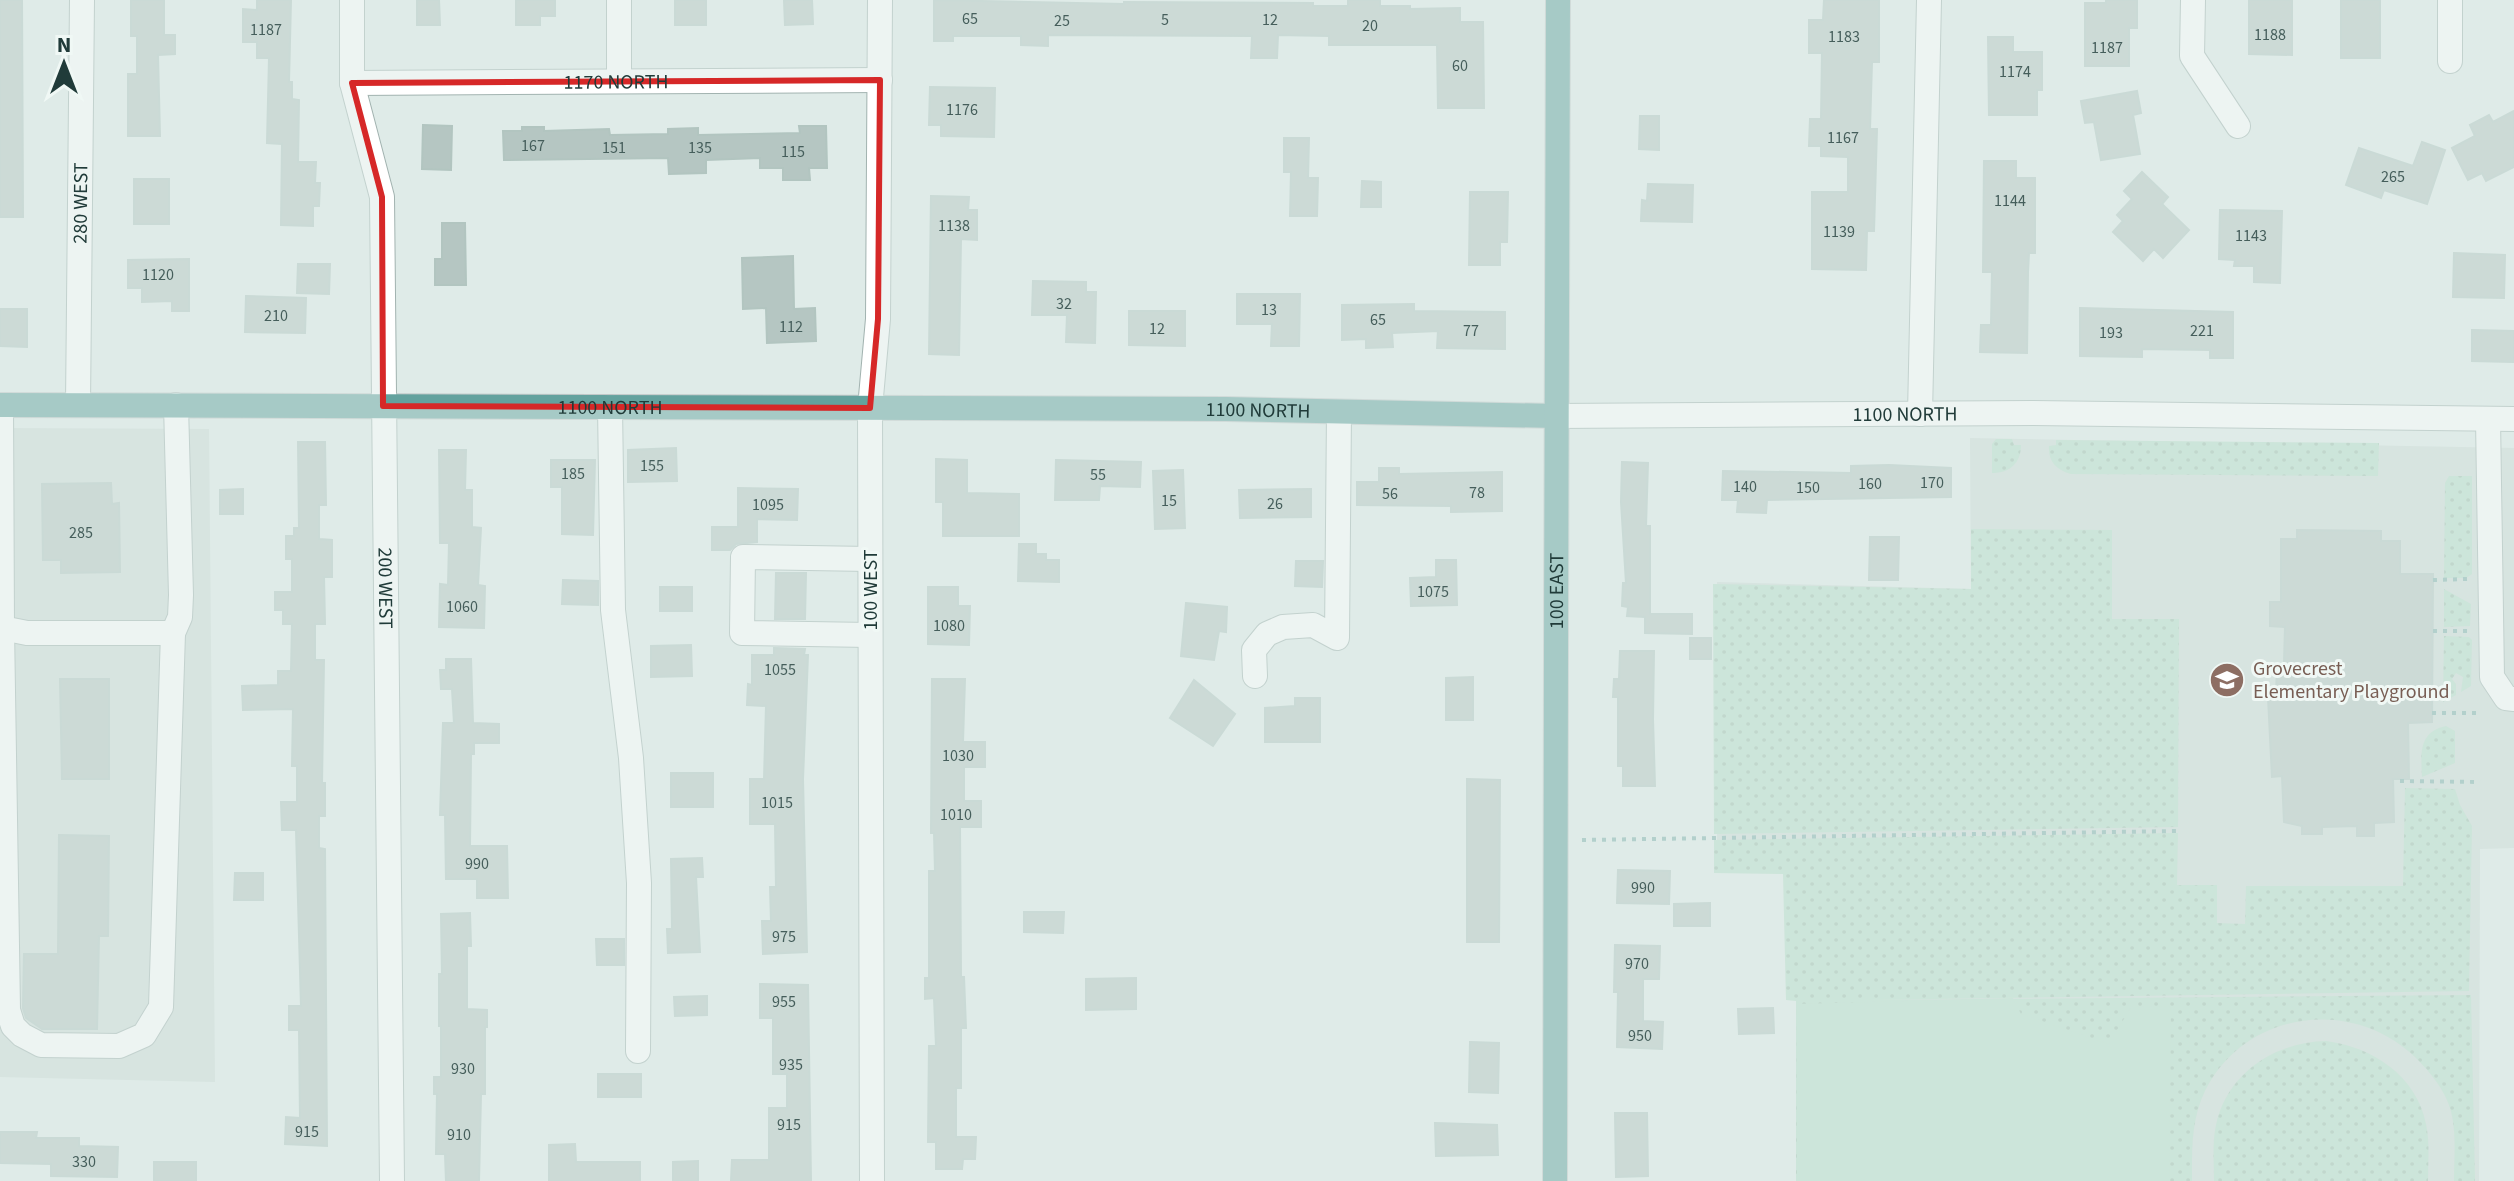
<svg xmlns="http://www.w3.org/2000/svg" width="2514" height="1181" viewBox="0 0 2514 1181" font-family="'Source Sans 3',sans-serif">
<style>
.built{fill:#cedbd7}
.grass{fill:url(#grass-dots)}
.garden{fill:#b7ddc9}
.building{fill:#b5c6c2;stroke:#b2c5c0;stroke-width:2}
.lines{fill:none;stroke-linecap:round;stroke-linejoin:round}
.minor-casing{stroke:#a2b3b0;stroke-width:26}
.major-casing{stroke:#c1c8c8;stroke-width:26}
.path{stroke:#7fb0aa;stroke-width:4;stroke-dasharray:4 6;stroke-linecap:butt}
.minor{stroke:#fff;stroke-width:24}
.major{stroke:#63a29e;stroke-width:24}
.marked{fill:none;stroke:#d62828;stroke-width:6;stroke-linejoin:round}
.labels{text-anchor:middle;stroke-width:6;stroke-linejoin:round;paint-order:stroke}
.number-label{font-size:16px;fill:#455e5b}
.street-label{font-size:20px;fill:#203b39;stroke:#f0f8f5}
.education-label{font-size:20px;fill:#785e54;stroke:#f0f8f5;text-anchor:start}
</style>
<defs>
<pattern id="grass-dots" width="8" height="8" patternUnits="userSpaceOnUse" patternTransform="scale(2)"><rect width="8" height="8" fill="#b7ddc9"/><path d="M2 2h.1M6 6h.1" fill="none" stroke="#9dbfad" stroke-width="1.8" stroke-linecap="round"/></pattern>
</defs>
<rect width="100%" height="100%" fill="#dfebe8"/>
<path class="built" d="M0,428L209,429L215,1082L0,1077Z
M1970,438L2514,448V848L2480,849L2479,1181H1796V1004L1843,855H1717V582L1971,589Z"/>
<path class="grass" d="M1996,439H2012L2014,445H2021C2021,463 2010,473 1992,473V444Z
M2056,440L2379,443L2378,476L2071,474C2056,470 2048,461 2049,446L2056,445Z
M2449,476H2472V574L2466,578H2444L2445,483Z
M1971,529L2112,530V619H2179L2178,827L1714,834L1713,584L1971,589Z
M2444,589L2471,604L2470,626L2444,627Z
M2444,636L2469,637L2472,640L2471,686L2461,692L2463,677L2456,673L2452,679L2456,684V695L2443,702Z
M2446,726L2455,731V763L2422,777C2421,754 2418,732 2446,726Z
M2405,788L2455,789L2460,805L2472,826L2469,991L1869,1000L2471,995L2475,1181H2454C2454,1157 2457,1131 2450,1108C2444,1089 2430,1072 2416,1058C2353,996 2245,1010 2205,1091C2191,1120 2192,1150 2192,1181H1796V1001L1786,1000L1783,874L1714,873V840L2178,833L2177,885H2217V923L2245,924L2246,886H2403Z
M2326,1041C2372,1047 2416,1075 2426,1124C2430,1143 2428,1162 2428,1181H2214C2214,1163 2212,1143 2216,1125C2227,1073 2275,1042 2326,1041Z"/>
<path class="garden" d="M2013,998L2021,1014L2109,1044L2131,1007L2171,1006L2169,1181H1797L1796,1004Z"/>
<path class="building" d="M0,0H22L23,217H0Z
M131,0H164V35H175V54L158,55L160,136H128V74H137V36H131Z
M257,0H291L289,82H292V99L299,100L298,162H316L315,183H320L319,206H313V226L281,225L282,144L267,143L269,58H257V42H243V9L257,10Z
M417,0H439L440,25H417Z
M516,0H555V16H540V25H516Z
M675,0H706V25H675Z
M784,0H812L813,24L785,25Z
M934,0L1124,4V2L1313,3V6H1348V0H1380V6H1410V9L1460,8V22H1483L1484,108H1438L1437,45H1329V36L1278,35L1277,58H1251L1252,36L1048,35V46L1021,45V36H953V41H934Z
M1824,0H1879V62H1872L1870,129H1877L1874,231H1867L1866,270L1812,269V192H1848V157L1821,156V146H1809L1810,119H1821L1822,53H1809V20H1823Z
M2106,0H2137V28H2129V66H2085V3H2106Z
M2249,0H2292V55L2249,54Z
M2341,0H2380V58H2341Z
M1988,37H2013V52H2042V90H2037V115H1989Z
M930,87L995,88L994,137L941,136V125H929Z
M2137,91L2141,113L2133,115L2140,154L2101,160L2094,122L2085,123L2081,101Z
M2514,111V167L2486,181L2482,173L2468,180L2452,148L2475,136L2470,125L2489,115L2493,122Z
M1640,116H1659V150L1639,149Z
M423,125L452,126L451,170L422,169Z
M799,126H826L827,168H809L810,180H783V168H760V158L706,160V173L669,174L668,158L504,160L503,131H522V127H544V131L609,129L610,135L668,134V129L698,128V135L800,133Z
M1284,138H1309L1308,178H1318L1317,216H1290L1291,172H1284Z
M2422,142L2445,150L2427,204L2384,190L2381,198L2346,185L2359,148L2413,166Z
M1984,161H2016V178H2035V253H2029L2028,272L2027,353L1980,352L1981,325H1991L1992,272H1983Z
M2142,172L2168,197L2162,204L2189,230L2163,258L2154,249L2143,261L2113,232L2123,221L2117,215L2132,199L2124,191Z
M134,179H169V224H134Z
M1362,181L1381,182V207H1361Z
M1648,184L1693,185L1692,222L1641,221L1642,200L1647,201Z
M1470,192H1508L1507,242H1500V265H1469Z
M931,196L969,197L968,210H977V240L961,239L959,355L929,354Z
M2220,210L2282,211L2280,283L2254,282V266H2234L2235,260L2219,259Z
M442,223H465L466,285H435V259H442Z
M2454,253L2505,255L2504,298L2453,297Z
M793,256L794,309L815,308L816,341L767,343L766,308L743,309L742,258Z
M189,259V311H172V301L142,302V288H128V260Z
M298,264H330L329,294L297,293Z
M1033,281L1086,282V292H1096L1095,343L1066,342L1067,315H1032Z
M1237,294H1300L1299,346H1271L1272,324H1237Z
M246,296L306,298L305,333L245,332Z
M1414,304V311L1505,312V349L1437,348L1438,331L1392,333L1393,347L1366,348V339L1342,340V305Z
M2080,308L2233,312V358H2210V350L2142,349V357L2080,356Z
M0,309H27V347L0,346Z
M1129,311H1185V346L1129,345Z
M2472,330L2514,331V362L2472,361Z
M298,442H325L326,505H319V539L332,540V577H324L325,624H315V660H324L322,783H325V816H319V848L325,849L327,1146L285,1144L286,1117L300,1118L299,1030H289V1006H301L296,830H282L281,802H297V766H292L293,709L243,710L242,686L278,685V671H291L292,624H283V610H275V592H292V559H286V536H294V528H299Z
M676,448L677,481L628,482V450Z
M439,450H466L465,490H472V527L481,528L478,585L485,586L484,628L439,627L440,584L448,585L449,543H440Z
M936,459L967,460V493L1019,494V536H943V502H936Z
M551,460H595L593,535L562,534V487H551Z
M1056,460L1141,462L1140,487L1100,486L1099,500H1055Z
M1622,462L1648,463L1646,526H1650V614H1692V634L1645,633V617L1627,616L1628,607L1622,606L1623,583H1626L1621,502Z
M1889,465L1951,468V497L1767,500L1766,513L1737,512L1738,500H1722L1723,471L1851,473V466Z
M1379,468H1399V474L1502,472V511L1451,512V506L1357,505V482H1379Z
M1183,470L1185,528L1155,529L1153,471Z
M111,483L112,504L119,503L120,572L61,573V560H43L42,484Z
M738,488L798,489L797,520L757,519V542L736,544L730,550H712V527H738Z
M243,489V514H220V490Z
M1311,489V517L1240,518L1239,490Z
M2297,530L2381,531V541H2400V574H2433L2432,722L2408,723L2409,779H2393L2394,822L2374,823V836H2357V826L2322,827V834H2302V826L2284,822L2282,776L2272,777L2268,697H2276L2277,663H2284L2285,627L2270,626V602H2281V539H2297Z
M1870,537H1899L1898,580H1869Z
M1019,544H1036V554H1046V560H1059V582L1018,581Z
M1436,560H1456L1457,605L1411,606L1410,578L1436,577Z
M1296,561H1323L1322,587L1295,586Z
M776,573H806L805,619H775Z
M563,580L598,581V605L562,604Z
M660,587H692V611H660Z
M928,587H958V606H970L969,645L928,644Z
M1186,603L1227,607L1226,632L1219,631L1214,660L1181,656Z
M1690,638H1711V659H1690Z
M691,645L692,676L651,677V646Z
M774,648L805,649L804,655H808L803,779L807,952L763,954L762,921H771L770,887H776L775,824H750V779H764L766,706L747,705L748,684L752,685V655H774Z
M1620,651H1654L1653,719L1655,786H1623V766H1618V697H1613L1614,679H1619Z
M446,659H471L473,723L499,724V743H474V754H471L470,846H507L508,898H477V879H446L445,815H440L443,723H454L452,689H441L440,670H446Z
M1473,677V720H1446V678Z
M60,679H109V779H62Z
M932,679H965L963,742H985V767H964V801H981V827H960L961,977H964L966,1028H961V1088H956V1137H976L975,1159H963L962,1169H936V1142H928L929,1046H936L934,998L925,999V978H929V871H935L934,833H931Z
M1194,680L1235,714L1213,746L1170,718Z
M1295,698H1320V742H1265V708L1295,706Z
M671,773H713V807H671Z
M1467,779L1500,780L1499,942H1467Z
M59,835L109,836L108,936H99L97,1029H42L26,1018L23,1008L24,954H58Z
M702,858L703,877H696L700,952L668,953L667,929H672L671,859Z
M1618,870L1670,871L1669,904L1617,903Z
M235,873H263V900H234Z
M1710,903V926H1674V904Z
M1024,912H1064L1063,933L1024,932Z
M470,913L471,946H467V1009L487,1010V1027H485V1094H481L479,1181H446L445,1154H436L437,1094H434V1077H441V1026H439V974H442L441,914Z
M596,939H624V965H597Z
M1615,945L1660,946L1659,979H1643V1021L1663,1022L1662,1049L1617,1047L1618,992H1614Z
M1136,978V1009L1086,1010V979Z
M760,984L808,985L811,1181H731L732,1160H769V1108H787V1074H773V1018H760Z
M707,996V1015L675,1016L674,997Z
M1773,1008L1774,1033L1739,1034L1738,1009Z
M1470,1042L1499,1043L1498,1093L1469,1092Z
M598,1074H641V1097H598Z
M1615,1113H1647L1648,1176L1616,1177Z
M1435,1123L1497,1125L1498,1155L1436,1156Z
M0,1132H37L36,1138H79V1146L118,1147L117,1177L51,1176V1164L0,1163Z
M575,1144L576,1162H640V1181H549V1145Z
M698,1161V1181H673V1162Z
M154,1162H196V1181H154Z"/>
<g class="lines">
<g class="minor-casing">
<g id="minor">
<path id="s1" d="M352,0V83L382,197L392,1181"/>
<path d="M2193,0L2192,56L2238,126"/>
<path d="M2450,61V0"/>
<path d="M619,81V0"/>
<path id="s2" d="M352,83L880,80"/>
<path d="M1,405L2,628L27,633H173L180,617L181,595L176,405"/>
<path id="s3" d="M78,405L82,0"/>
<path d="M610,407L613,610L631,758L639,883L638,1051"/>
<path d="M1920,414L1929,0"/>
<path id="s4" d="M1555,416L2033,413L2514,419"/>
<path d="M2488,419L2492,677L2506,698L2514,699"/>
<path d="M870,559L743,557L742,633L870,635"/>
<path d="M2,628L8,1010L13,1026L22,1035L41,1045L119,1046L144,1035L161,1007L173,633"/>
<path d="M1255,676L1254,650L1267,634L1283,627L1313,625L1337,638L1339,412"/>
<path d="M872,1181L870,408L878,319L880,0"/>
</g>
</g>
<g class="major-casing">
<g id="major">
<path id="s5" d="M0,405L1226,409L1555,416"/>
<path id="s6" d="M1555,1181C1557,787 1555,394 1558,0"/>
</g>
</g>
<path class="path" d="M2433,580L2467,579
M2433,631H2471
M2432,713H2478
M2400,781L2480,782
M1582,840L2178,831"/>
<use href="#minor" class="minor"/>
<use href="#major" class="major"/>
</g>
<path d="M0 0H2514V1181H0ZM880,80L878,319L870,408L383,406L382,197L352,83Z" fill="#dfebe8" fill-opacity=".55" fill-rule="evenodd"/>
<path class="marked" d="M880,80L878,319L870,408L383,406L382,197L352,83Z"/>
<defs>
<g id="school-disc" transform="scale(1.8)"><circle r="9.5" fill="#8d6e63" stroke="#f0f8f5"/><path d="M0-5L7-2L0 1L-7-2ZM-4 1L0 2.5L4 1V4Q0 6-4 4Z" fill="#fff"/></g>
</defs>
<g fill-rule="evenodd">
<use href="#school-disc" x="2227" y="680"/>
</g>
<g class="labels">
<g class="number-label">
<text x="970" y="24">65</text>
<text x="1165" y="25">5</text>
<text x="1270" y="25">12</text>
<text x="1062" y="26">25</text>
<text x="1370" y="31">20</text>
<text x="266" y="35">1187</text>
<text x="2270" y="40">1188</text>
<text x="1844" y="42">1183</text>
<text x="2107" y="53">1187</text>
<text x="1460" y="71">60</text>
<text x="2015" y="77">1174</text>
<text x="962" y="115">1176</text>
<text x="1843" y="143">1167</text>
<text x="533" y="151">167</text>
<text x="614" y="153">151</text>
<text x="700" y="153">135</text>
<text x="793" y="157">115</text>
<text x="2393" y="182">265</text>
<text x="2010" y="206">1144</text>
<text x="954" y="231">1138</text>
<text x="1839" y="237">1139</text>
<text x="2251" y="241">1143</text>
<text x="158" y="280">1120</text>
<text x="1064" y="309">32</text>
<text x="1269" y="315">13</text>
<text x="276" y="321">210</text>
<text x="1378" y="325">65</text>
<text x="791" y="332">112</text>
<text x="1157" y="334">12</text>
<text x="1471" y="336">77</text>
<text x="2202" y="336">221</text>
<text x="2111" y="338">193</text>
<text x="652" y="471">155</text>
<text x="573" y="479">185</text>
<text x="1098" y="480">55</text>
<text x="1932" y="488">170</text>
<text x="1870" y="489">160</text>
<text x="1745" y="492">140</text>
<text x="1808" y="493">150</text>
<text x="1477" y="498">78</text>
<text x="1390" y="499">56</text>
<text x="1169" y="506">15</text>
<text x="1275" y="509">26</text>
<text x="768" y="510">1095</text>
<text x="81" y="538">285</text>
<text x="1433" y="597">1075</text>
<text x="462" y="612">1060</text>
<text x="949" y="631">1080</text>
<text x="780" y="675">1055</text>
<text x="958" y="761">1030</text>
<text x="777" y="808">1015</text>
<text x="956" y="820">1010</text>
<text x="477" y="869">990</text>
<text x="1643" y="893">990</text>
<text x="784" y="942">975</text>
<text x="1637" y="969">970</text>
<text x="784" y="1007">955</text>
<text x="1640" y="1041">950</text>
<text x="791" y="1070">935</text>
<text x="463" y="1074">930</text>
<text x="789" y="1130">915</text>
<text x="307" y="1137">915</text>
<text x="459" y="1140">910</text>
<text x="84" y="1167">330</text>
</g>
<g class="street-label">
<text dy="7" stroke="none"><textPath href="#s2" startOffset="264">1170 NORTH</textPath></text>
<text dy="7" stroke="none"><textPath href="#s3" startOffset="202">280 WEST</textPath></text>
<text dy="7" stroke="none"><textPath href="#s5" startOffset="610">1100 NORTH</textPath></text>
<text dy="7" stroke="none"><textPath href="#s5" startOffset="1258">1100 NORTH</textPath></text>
<text dy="7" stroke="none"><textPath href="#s4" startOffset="350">1100 NORTH</textPath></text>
<text dy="7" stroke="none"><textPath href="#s1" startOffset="592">200 WEST</textPath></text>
<text transform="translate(870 590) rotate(-90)" y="7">100 WEST</text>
<text dy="7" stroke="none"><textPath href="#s6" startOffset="590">100 EAST</textPath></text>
</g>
<g class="education-label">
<text x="2253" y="675">Grovecrest<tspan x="2253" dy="23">Elementary Playground</tspan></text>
</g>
</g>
<g transform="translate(64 64)" stroke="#f0f8f5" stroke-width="6" paint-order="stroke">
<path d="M0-6L14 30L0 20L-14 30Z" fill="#203b39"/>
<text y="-12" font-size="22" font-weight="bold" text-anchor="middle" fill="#203b39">N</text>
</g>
</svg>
